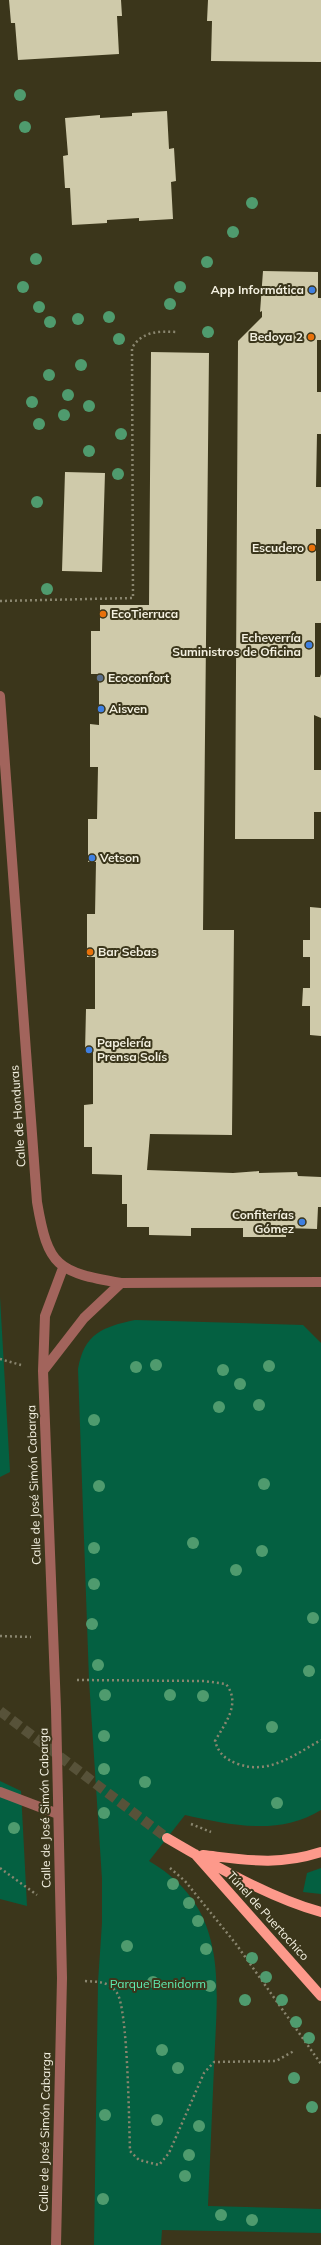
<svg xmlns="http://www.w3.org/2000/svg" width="321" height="2245" viewBox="0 0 321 2245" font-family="Mulish,sans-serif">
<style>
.green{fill:#046041}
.building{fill:#cfcaaa}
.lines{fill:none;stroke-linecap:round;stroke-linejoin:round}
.major-tunnel{stroke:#575239;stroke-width:10;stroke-dasharray:10 5;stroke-linecap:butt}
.path{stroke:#8a866f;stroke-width:2.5;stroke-dasharray:2 3;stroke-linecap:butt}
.minor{stroke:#a2645c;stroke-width:10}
.major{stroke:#fd998b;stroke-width:10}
.tree{fill:#4f9b6e}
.shop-dot{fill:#3f7fe0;stroke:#3b361b;stroke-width:1.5}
.food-dot{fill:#e8710a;stroke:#3b361b;stroke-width:1.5}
.service-dot{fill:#5c6f8a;stroke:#3b361b;stroke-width:1.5}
.labels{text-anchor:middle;stroke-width:4;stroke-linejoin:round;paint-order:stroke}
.poi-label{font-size:12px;font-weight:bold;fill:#f4f1e1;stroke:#3b361b;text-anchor:start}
.street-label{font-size:12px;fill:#f4f1e1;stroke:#3b361b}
.park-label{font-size:12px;fill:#5feeb2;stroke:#3b361b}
</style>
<rect width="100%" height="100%" fill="#3b361b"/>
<path class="green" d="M0,1297L10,1472L0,1477Z
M135,1320L303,1325L321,1343V1810C280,1836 229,1825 185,1815L149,1861C231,1909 217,1986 214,2067C212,2113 210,2160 208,2206L321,2209V2233L162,2230L161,2245H94L98,1982L102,1923V1879L89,1680L78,1369C84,1334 102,1327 135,1320Z
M0,1781L21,1791L27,1906L0,1899Z
M321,1868V1894L303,1892L307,1873Z"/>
<path class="building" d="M9,0H121L122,16H117L119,54L18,60L15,23H11Z
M208,0H321V62L211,61L212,21H207Z
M167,111L169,149L174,148L176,181L171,182L173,219L139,221V218L107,220V223L72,225L70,188H65L63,156L68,155L65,118L100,115V118L132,116V113Z
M263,271L318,272V298H321V340H317V392H321V434H317L316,487H321V529H316V581H321V623H315V677H320L321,674V718L314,715V770H321V812H314V839H235L238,341L262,317V311L260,312Z
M151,352L209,353L203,930H234L232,1135L150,1134L147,1170L233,1173L259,1171V1173L297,1172L298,1176L321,1177V1207H318L317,1229L286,1228V1237H243V1228H191V1236L149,1235V1227H127V1204H122V1175L92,1174V1147H84V1105L93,1104V1052H85L86,1009H95V957H87V914H95L96,862H88V819H97L98,767H90V724L99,725V674H91V631H100V605H149Z
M65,472L105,473L102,572L62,571Z
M310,907L321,908V1036L310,1035V1006H302L303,988H310V957H303V940H310Z"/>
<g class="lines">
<path class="major-tunnel" d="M0,1711L167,1838"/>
<path class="path" d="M0,601L133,598L132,348C142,331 159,331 177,332
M0,1359L21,1365
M0,1636L31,1637
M77,1680L204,1681L226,1684C241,1703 226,1722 215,1741C219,1754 225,1759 238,1764C269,1775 294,1755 321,1740
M191,1824L211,1832
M0,1868L37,1895
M170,1868L185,1881L236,1944L321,2064
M85,1981C98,1982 109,1981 117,1993C128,2009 129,2125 130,2151L139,2160L159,2165L169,2153L204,2073L214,2062L276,2061L294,2051"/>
<path class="minor" d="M0,696L37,1202C48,1267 57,1272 121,1283L321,1282
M43,1371L84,1318L121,1283
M0,1792L58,1814
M56,2245L62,1978L56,1709L43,1371L45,1316L63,1268"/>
<path class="major" d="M167,1838C213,1865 270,1898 321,1912
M195,1854L321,1996
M203,1855C247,1860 278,1866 321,1852"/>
</g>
<g class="tree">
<circle cx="20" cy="95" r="6"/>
<circle cx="25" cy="127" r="6"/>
<circle cx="252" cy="203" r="6"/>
<circle cx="233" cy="232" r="6"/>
<circle cx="36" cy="259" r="6"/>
<circle cx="207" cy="262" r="6"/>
<circle cx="23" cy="287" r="6"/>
<circle cx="180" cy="287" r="6"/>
<circle cx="170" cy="304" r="6"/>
<circle cx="39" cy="307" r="6"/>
<circle cx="109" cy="317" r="6"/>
<circle cx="78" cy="319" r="6"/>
<circle cx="50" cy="322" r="6"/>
<circle cx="208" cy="332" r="6"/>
<circle cx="119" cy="339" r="6"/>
<circle cx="81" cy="365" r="6"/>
<circle cx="49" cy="375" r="6"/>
<circle cx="68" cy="395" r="6"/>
<circle cx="32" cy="402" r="6"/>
<circle cx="89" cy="406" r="6"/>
<circle cx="64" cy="415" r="6"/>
<circle cx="39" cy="424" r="6"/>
<circle cx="121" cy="434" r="6"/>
<circle cx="89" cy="451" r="6"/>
<circle cx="118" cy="474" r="6"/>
<circle cx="37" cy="502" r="6"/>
<circle cx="47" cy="589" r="6"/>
<circle cx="156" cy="1365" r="6"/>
<circle cx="269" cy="1366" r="6"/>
<circle cx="136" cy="1367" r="6"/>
<circle cx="223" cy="1370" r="6"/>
<circle cx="240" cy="1384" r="6"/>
<circle cx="259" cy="1405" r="6"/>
<circle cx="219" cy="1407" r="6"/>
<circle cx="94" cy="1420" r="6"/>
<circle cx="264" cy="1484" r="6"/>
<circle cx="99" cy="1486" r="6"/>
<circle cx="193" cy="1543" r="6"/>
<circle cx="94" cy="1548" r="6"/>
<circle cx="262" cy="1551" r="6"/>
<circle cx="236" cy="1570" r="6"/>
<circle cx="94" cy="1584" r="6"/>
<circle cx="313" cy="1618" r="6"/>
<circle cx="92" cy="1624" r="6"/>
<circle cx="98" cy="1665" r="6"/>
<circle cx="309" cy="1671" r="6"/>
<circle cx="105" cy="1695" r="6"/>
<circle cx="170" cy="1695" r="6"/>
<circle cx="203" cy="1696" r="6"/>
<circle cx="272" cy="1727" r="6"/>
<circle cx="104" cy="1736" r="6"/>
<circle cx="104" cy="1769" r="6"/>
<circle cx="145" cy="1782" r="6"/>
<circle cx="277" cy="1803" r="6"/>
<circle cx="104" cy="1813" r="6"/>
<circle cx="14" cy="1828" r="6"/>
<circle cx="173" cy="1884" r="6"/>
<circle cx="189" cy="1903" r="6"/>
<circle cx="198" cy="1921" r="6"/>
<circle cx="127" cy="1946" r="6"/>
<circle cx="206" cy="1949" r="6"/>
<circle cx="252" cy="1958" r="6"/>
<circle cx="266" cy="1977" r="6"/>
<circle cx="153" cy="1982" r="6"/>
<circle cx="210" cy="1986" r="6"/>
<circle cx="245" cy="2000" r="6"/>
<circle cx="282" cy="2000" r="6"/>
<circle cx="296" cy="2022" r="6"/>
<circle cx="309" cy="2038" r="6"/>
<circle cx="162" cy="2050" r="6"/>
<circle cx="178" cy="2068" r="6"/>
<circle cx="294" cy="2078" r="6"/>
<circle cx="312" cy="2107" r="6"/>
<circle cx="105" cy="2115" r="6"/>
<circle cx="157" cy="2120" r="6"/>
<circle cx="199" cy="2126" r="6"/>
<circle cx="189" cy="2155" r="6"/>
<circle cx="185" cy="2176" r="6"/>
<circle cx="103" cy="2199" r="6"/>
<circle cx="221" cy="2215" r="6"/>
<circle cx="252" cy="2220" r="6"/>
</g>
<g class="shop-dot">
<circle cx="312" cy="290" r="4"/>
<circle cx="309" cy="645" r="4"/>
<circle cx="101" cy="709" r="4"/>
<circle cx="92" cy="858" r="4"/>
<circle cx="89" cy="1050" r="4"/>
<circle cx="302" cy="1222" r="4"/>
</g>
<g class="food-dot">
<circle cx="311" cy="337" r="4"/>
<circle cx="312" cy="548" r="4"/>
<circle cx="103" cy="614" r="4"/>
<circle cx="90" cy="952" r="4"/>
</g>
<circle class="service-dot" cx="100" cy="678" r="4"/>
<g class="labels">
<g class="poi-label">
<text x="304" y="294" text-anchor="end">App Informática</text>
<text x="303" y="341" text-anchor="end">Bedoya 2</text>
<text x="304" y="552" text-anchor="end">Escudero</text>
<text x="111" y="618">EcoTierruca</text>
<text x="301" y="642" text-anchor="end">Echeverría<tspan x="301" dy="14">Suministros de Oficina</tspan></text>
<text x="108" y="682">Ecoconfort</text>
<text x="109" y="713">Aisven</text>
<text x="100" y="862">Vetson</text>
<text x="98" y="956">Bar Sebas</text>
<text x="97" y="1047">Papelería<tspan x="97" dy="14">Prensa Solís</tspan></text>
<text x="294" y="1219" text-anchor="end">Confiterías<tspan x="294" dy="14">Gómez</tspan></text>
</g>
<g class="street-label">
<text transform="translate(18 1116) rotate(-94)" y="4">Calle de Honduras</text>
<text transform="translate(34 1485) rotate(-92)" y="4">Calle de José Simón Cabarga</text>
<text transform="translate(45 1808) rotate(-91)" y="4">Calle de José Simón Cabarga</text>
<text transform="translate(268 1916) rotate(48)" y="4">Túnel de Puertochico</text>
<text transform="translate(45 2132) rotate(-89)" y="4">Calle de José Simón Cabarga</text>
</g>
<g class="park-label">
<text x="158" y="1988">Parque Benidorm</text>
</g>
</g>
</svg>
